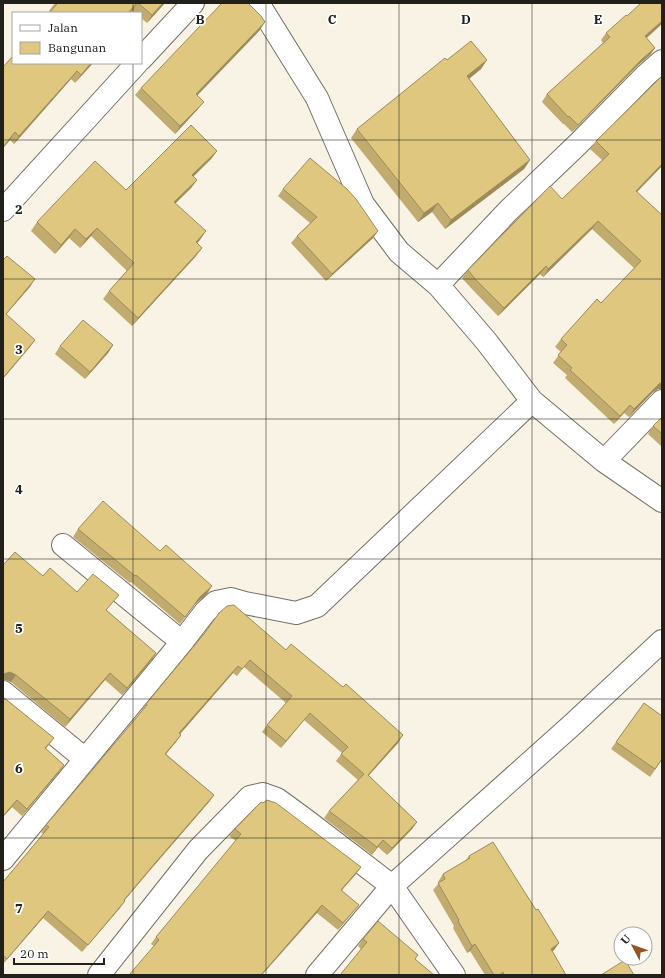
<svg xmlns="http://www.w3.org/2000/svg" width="665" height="978" viewBox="0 0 665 978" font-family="'IBM Plex Serif',serif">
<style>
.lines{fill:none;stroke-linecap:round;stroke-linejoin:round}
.minor-casing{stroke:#747064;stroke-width:24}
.minor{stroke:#fff;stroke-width:22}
.wall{fill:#c1ab6e}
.shaded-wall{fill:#9d8b5a}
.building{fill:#e0c780;stroke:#9d8b5a}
.grid{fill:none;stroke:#21201b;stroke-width:1;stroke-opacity:0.55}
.grid-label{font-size:13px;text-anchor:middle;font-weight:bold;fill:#21201b;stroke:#fff;stroke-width:3.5;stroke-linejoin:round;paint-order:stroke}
</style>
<rect width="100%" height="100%" fill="#f8f3e5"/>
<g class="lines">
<g class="minor-casing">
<path id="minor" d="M258,3L317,98L363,204L399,252L438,285L486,341L532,401L604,461L662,501
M141,59L193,3
M3,210L137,63
M438,285L508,211L578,144L646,75L662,61
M604,461L662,401
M63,545L182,642
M3,692L85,759
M3,859L182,642L205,612L216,602L231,599L245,603L296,613L317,606L532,401
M99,975L198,850L250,797L263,794L277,799L307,821L392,886L454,975
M317,975L392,886L572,725L662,641"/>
</g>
<use href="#minor" class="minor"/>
</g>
<path class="wall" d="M55,3H165L147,23L141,18V13H135L132,11L50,12L49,11Z
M260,30L197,95L198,109L175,134L135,95L141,88Z
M606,33L646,38L655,48L650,55L637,66L572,132L564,124H563L542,102L547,94L603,43L601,40Z
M447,60L481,69L469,79L530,160L524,169L445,229L432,212L418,222L351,138L357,129Z
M13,63H93L75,83L71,79L14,144L10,140L3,148V67Z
M596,141L662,166L637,192L662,215V389H658L653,392L629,417L624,413L614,424L565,378L567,375L553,363L561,352L555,347L561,339L601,303L634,268L592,229L543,277L540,274L498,316L471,288L462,278L468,270L562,199L602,160L590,149Z
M217,151L211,159L193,176L197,180L191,188L175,203L200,240L197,243L202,248L196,256L132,326L103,299L109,291L127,271L91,236L80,248L69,238L55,254L31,231L37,222L126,190Z
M283,189L378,231L373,238L326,281L291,243L297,236L310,223L278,196Z
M113,345L108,353L85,379L55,354L60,346Z
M662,417V447L648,434L653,426Z
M78,529L160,551L207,594L195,604L180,624L131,582L130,583L73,537Z
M43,576L77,592L113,602L106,610L156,653L151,661L122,695L105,680L65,727L11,682L5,680Z
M204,634L286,650L398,743L368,775L417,822L412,829L387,855L378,847L372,855L324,818L329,811L358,780L336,761L342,753L304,720L281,748L262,732L267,725L286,703L244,667L237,676L233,673L180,734L181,735L176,742L166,754L214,795L209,802L151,869L124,900L120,908L82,952L43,918L3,964V882L43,834L41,832L46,825L141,712L146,704Z
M3,697L54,738L46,749L64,765L59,772L22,816L12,807L3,817Z
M644,703L662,716V761V760L650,777L611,749Z
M263,803L361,867L356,874L341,891L359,905L353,912L338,930L317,913L154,946L151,944L156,937L236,841L229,836L235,829Z
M469,856L536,910L559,943L554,950L552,952L566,975H485L470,951L467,953L453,928L454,926L433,890L439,883L438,882L443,874L465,861Z
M363,939L416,960L350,963L361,949L358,946Z"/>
<path class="shaded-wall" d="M137,3L132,11L130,13H128Z
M163,3H165L147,23L152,15Z
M662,21V24L640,44L645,36Z
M265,22L260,30L191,102L196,94Z
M655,48L650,55L637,66L572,132L578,125L642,59Z
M487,60L481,69L461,85L467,76Z
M91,63H93L75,83L81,75Z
M77,71L71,79L14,144L19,136Z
M204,102L198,109L175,134L180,126Z
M15,132L10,140L3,148V147Z
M217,151L211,159L186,184L192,175Z
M530,160L524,169L445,229L451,220Z
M662,164V166L630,199L636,191Z
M197,180L191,188L168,211L174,202Z
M438,203L432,212L418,222L424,213Z
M598,221L592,229L543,277L548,269Z
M97,228L91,236L80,248L86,239Z
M75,229L69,238L55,254L61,245Z
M206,231L200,240L190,251L196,242Z
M378,231L373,238L326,281L332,274Z
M202,248L196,256L132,326L138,318Z
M546,266L540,274L498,316L504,308Z
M35,279L30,287L3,318L6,314Z
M35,340L30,347L3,379V377Z
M113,345L108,353L85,379L90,372Z
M662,382V389H658L653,392L629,417L634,409L659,384Z
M630,405L624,413L614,424L620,416Z
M212,586L207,594L195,604L180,624L200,597Z
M156,653L151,661L122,695L127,688Z
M238,666L233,673L174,741L179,733Z
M10,672L16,675L11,682L5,680H3V674Z
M110,673L105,680L65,727L70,719Z
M310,713L304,720L281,748L286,741Z
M181,735L176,742L160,761L165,754Z
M403,735L398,743L363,782L368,775Z
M64,765L59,772L22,816L27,809Z
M214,795L209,802L151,869L119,907L124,900L156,862Z
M17,800L12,807L3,817V816Z
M417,822L412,829L387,855L392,848Z
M383,840L378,847L372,855L377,847Z
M361,867L356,874L336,897L341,890Z
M125,901L120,908L82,952L88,945Z
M322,905L317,913L262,975H261Z
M359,905L353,912L338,930L343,923Z
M48,911L43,918L3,964L7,959Z
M559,943L554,950L546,956L551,949Z
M475,944L470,951L467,953L472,946Z"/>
<path class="building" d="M55,3H137L128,13H49L57,4Z
M138,3H163L152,15Z
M222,3H248L261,16L265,22L196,94L204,102L180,126L141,88Z
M641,3H662V21L645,36L655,48L642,59L578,125L569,116L568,117L547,94L610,37L606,33L626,15L627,16Z
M471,41L487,60L467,76L530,160L451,220L438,203L424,213L357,129L445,58L447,60Z
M13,56V63H91L81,75L77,71L19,136L15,132L3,147V67Z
M662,76V164L636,191L662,215V382L659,384L634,409L630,405L620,416L570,370L572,368L558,355L567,345L561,339L597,299L601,303L641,261L598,221L548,269L546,266L504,308L476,280L468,270L550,186L562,199L609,154L596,141Z
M191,125L217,151L192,175L197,180L174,202L206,231L196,242L202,248L138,318L109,291L134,263L97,228L86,239L75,229L61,245L37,222L95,161L126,190Z
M310,158L347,189L356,199L378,231L332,274L297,236L317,217L283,189Z
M7,256L35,279L6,314L35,340L3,378V260Z
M83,320L113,345L90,372L60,346Z
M662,417V434L653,426Z
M103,501L160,551L166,545L212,586L200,597L185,617L136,575L135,576L78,529Z
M15,552L43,576L50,568L77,592L93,574L119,595L106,610L156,653L127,688L110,673L70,719L16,675L10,672L3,674V565Z
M234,605L286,650L291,644L343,687L346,684L403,735L368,775L417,822L392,848L383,840L377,847L329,811L364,774L341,754L348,747L310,713L286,741L267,725L292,696L250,660L242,669L238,666L179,733L181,735L165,754L214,795L156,862L124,900L125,901L88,945L48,911L7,959L3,955V882L49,827L46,825L147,705L146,704L204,634L219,613L227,606Z
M3,697L54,738L45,748L64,765L27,809L17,800L3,816Z
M644,703L662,716V759L655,769L616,742Z
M267,800L276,803L361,867L341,890L359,905L343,923L322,905L261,975H129L159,940L156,937L241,834L235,829L261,802L263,803Z
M493,842L536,910L538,909L559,943L551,949L566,975H504L503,972L499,975H494L475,944L472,946L458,921L459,920L438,883L445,879L443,874L470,858L469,856Z
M378,921L418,955L415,959L434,975H340L367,942L363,939Z
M625,960L634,975H601Z"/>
<path class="grid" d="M133,3V13M266,3V975M399,3V975M532,3V975M133,63V975M3,140H662M3,279H662M3,419H662M3,559H662M3,699H662M3,838H662"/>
<g class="grid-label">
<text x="200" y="24">B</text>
<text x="332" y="24">C</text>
<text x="466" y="24">D</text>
<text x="598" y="24">E</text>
<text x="19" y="214">2</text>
<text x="19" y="354">3</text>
<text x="19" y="494">4</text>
<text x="19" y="633">5</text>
<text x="19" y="773">6</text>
<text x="19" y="913">7</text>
</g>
<rect width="665" height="978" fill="none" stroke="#21201b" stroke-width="8"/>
<rect x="12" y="12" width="130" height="52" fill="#ffffff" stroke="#a6a6a4"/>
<rect x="20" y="25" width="20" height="6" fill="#ffffff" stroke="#a6a6a4"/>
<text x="48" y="32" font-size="12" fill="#21201b">Jalan</text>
<rect x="20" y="42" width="20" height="12" fill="#e0c780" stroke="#a6a6a4"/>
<text x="48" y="52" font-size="12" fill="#21201b">Bangunan</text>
<g transform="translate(633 946) rotate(311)"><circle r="19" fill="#ffffff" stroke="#a6a6a4"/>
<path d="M0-3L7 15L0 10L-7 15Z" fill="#94531f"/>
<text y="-6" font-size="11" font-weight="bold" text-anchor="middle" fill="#21201b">U</text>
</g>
<path d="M14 958v6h90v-6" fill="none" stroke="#21201b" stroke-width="2"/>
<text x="20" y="958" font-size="12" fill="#21201b" stroke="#ffffff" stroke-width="3" paint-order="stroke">20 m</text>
</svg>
